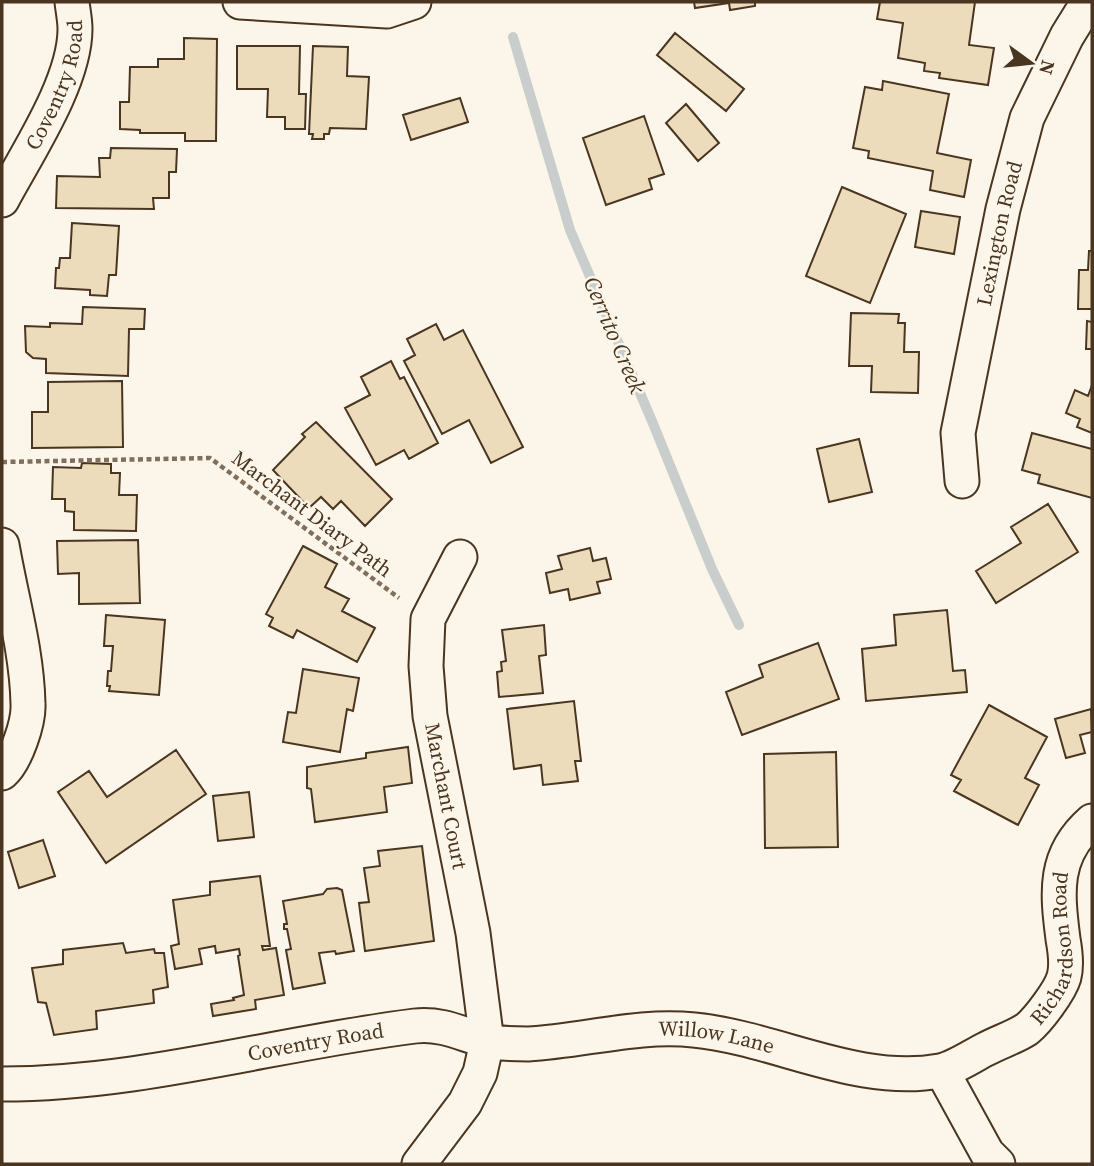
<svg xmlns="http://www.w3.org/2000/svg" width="1094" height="1166" viewBox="0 0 1094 1166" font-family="'Source Serif 4',serif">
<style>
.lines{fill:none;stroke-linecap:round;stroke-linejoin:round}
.stream{stroke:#c9cecd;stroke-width:10}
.building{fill:#ecdcbc;stroke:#4a3520;stroke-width:2}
.minor-casing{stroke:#4a3520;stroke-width:37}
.path{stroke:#7f6f5c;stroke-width:4.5;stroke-dasharray:5 3.5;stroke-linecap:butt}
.minor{stroke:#fbf6e9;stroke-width:33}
.labels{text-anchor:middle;stroke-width:5;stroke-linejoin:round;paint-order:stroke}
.street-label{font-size:21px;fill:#4a3520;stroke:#fbf6e9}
.water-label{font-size:23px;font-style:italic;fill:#4a3520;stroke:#fbf6e9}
</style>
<rect width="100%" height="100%" fill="#fbf6e9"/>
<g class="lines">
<path class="stream" d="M513,37L570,230L652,421L712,569L739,625"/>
</g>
<path class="building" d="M694,2H755V6L730,10L729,3L695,8Z
M880,2H975L969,45L994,48L988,85L939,78L940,73L924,71L925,63L898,58L903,23L877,19Z
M675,33L744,89L726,111L657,55Z
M184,38L217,39L216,141H185V133H140V130L120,129V102H129L130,67H158V59H184Z
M237,46H300L299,94H306L305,129H285V117H267L268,89H237Z
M313,46L348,47L347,76L369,77L366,129L330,128L329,134H324V139H312L313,134H309Z
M883,81L949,94L937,153L971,160L964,197L930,190L933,171L868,158L869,151L853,148L865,87L882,90Z
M460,98L468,122L411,140L403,115Z
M686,104L719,143L698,161L666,123Z
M644,116L664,174L649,179L652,189L606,205L583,138Z
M111,148L177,149L176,172H169V198H153L154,209L56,208L57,176L100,177L99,158H110Z
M842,187L906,214L870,303L806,276Z
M921,211L960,217L954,254L915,247Z
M72,223L119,226L116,275H109L107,296L90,295V290L55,288L56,268H59L60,258H70Z
M1089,251H1092V309H1078L1079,270H1088Z
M83,307L145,309L144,329H129L128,376L46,373V359L33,358L26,352L25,326L50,327V323L82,324Z
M851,313L899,314L898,323H905L904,352H919L918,393L871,392L872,366H849Z
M1087,321L1092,322V349H1086Z
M436,324L444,340L463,330L523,447L491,463L469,420L442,434L404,361L415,355L407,339Z
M391,361L400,379L404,377L438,443L409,459L404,450L376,465L345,408L370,395L361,377Z
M122,381L123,447L32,448V412H48V382Z
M1092,385V433L1077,427L1080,419L1066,413L1075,390L1088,396Z
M316,422L392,499L365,526L341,501L333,509L321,497L309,508L273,470L305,437L302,434Z
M1032,433L1092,449V498L1038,483L1040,475L1022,470Z
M859,439L872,492L829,502L817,449Z
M82,463L111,464V473H120L119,495H137L136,531L74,530V512L65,511V499H52L53,467L81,468Z
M1048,504L1078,552L996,603L976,571L1021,543L1011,527Z
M138,540L140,603L79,604V573L58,574L57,541Z
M303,546L337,564L325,587L349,599L342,611L375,628L357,662L297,630L293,638L269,626L273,618L266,614Z
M590,548L593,561L606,558L611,579L597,582L600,593L570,600L568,589L550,593L546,573L562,569L558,556Z
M947,610L953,671L965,670L967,692L866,701L862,649L896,645L894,615Z
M106,615L165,620L159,695L109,691L110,686H107L108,671H111L113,646H104Z
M544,625L546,655L539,656L543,693L499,697L497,672L502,671L501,662L506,661L502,630Z
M818,643L839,699L742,735L726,692L763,677L759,665Z
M303,669L359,678L353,711L347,709L340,752L283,742L288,712L296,713Z
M574,701L581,761H575L578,781L543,785L541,765L514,769L507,709Z
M989,705L1047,737L1025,778L1039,785L1018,825L954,791L961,780L951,775Z
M1091,709L1092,732L1080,735L1085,753L1066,758L1055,719Z
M408,747L412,783L384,787L387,812L315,822L311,789L307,788V767L366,758V753Z
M176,750L206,794L106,863L58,792L89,771L107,797Z
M836,752L838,847L765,848L764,754Z
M249,792L254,837L218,841L213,796Z
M43,840L55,876L19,888L8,852Z
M422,846L434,941L365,951L359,903L369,902L364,868L380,866L378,851Z
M260,876L270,946H262L263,950L276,948L284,995L255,1000L256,1009L213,1016L211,1004L234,1000L233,998L244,995L238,956L240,955L239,949L216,953L215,946L199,949L202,964L175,969L171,946L179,944L173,900L210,895V882Z
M337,888L342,890L354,951L336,954L335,951L319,953L325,983L293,989L286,950L291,949L287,929H284V924H287L283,901L323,894L327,889Z
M123,943L126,953L154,949L155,953H164L168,987L153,990L154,1003L96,1011L97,1029L54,1035L46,1003L38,1002L32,968L63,964V950Z"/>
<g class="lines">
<g class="minor-casing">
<g id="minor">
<path d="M240,2L387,11L414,2"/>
<path id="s1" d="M2,200C27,153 75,82 75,29C75,20 73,11 72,2"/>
<path id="s2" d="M962,481L958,433L1003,209L1027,118L1067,36L1088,2"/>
<path d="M2,545C11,597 27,651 28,704C29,722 16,761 2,773"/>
<path d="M942,1071L987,1153L998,1164"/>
<path id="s3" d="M2,1084C141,1084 277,1043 415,1026C440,1023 460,1033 483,1040C496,1044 515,1044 528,1044C584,1041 638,1024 694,1030C776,1038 857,1086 940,1071C955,1068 972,1056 986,1049C999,1042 1015,1037 1027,1029C1038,1020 1060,991 1064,977C1067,966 1065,950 1063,939C1057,892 1053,855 1092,821"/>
<path d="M419,1164L465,1103L480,1073L487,1042L473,933L430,716L426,666L428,619L460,557"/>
</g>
</g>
<path class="path" d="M2,462L210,458L399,598"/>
<use href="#minor" class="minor"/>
</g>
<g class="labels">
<g class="street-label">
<text dy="7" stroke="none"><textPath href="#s1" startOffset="128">Coventry Road</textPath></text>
<text dy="7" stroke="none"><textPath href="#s2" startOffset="252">Lexington Road</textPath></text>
<text transform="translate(312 514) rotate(37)" y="7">Marchant Diary Path</text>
<text transform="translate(446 796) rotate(79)" y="7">Marchant Court</text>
<text dy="7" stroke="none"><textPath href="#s3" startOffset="1138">Richardson Road</textPath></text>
<text dy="7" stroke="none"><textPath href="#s3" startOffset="723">Willow Lane</textPath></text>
<text dy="7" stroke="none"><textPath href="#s3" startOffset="317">Coventry Road</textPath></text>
</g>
<g class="water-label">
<text transform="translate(615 335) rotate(67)" y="8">Cerrito Creek</text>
</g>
</g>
<rect width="1094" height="1166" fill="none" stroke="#4a3520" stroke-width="7"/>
<g transform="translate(1031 63) rotate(105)" stroke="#fbf6e9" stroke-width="5" paint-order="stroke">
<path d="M0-5L12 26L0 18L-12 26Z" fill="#4a3520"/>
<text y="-10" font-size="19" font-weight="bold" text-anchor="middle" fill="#4a3520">N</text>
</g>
</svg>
